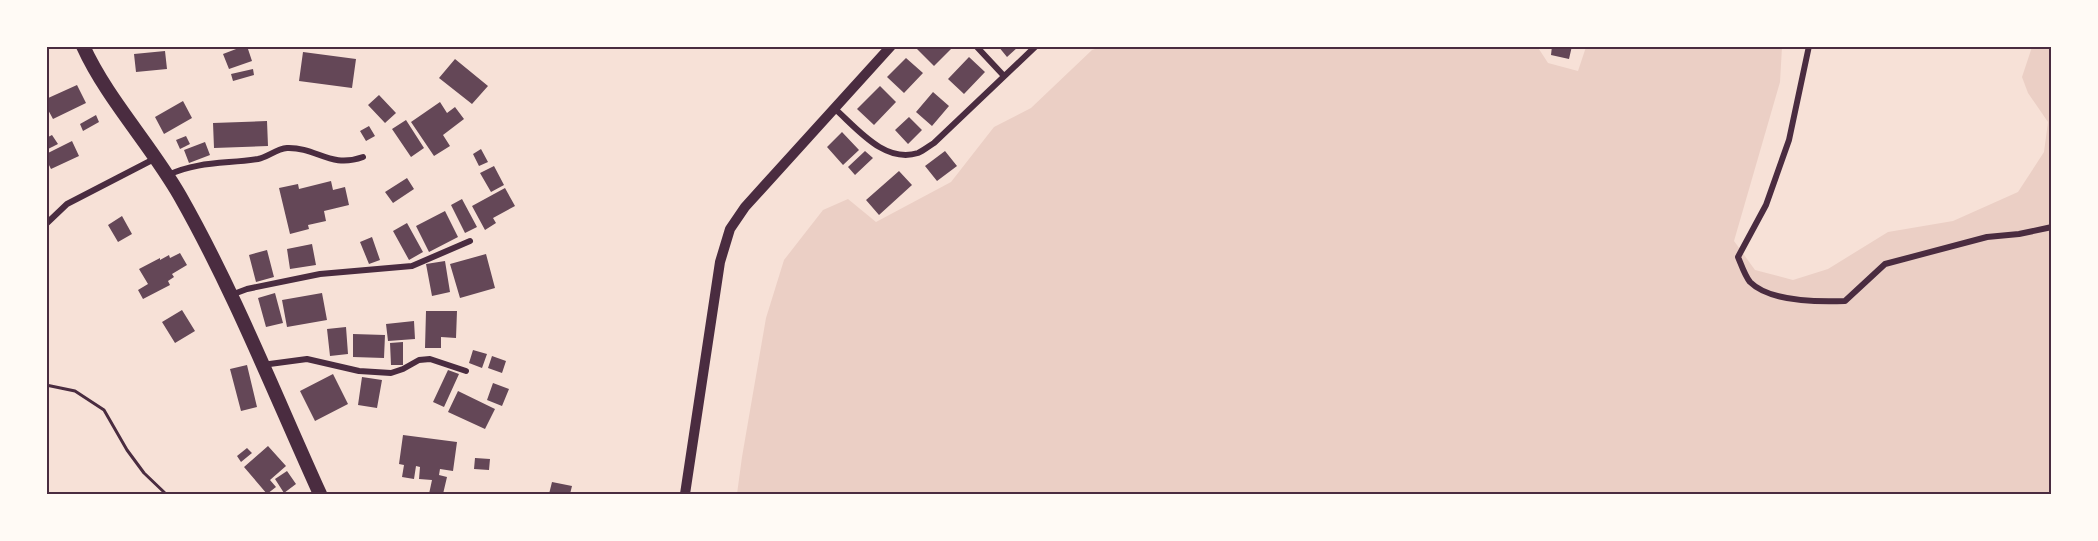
<svg xmlns="http://www.w3.org/2000/svg" width="2098" height="541" viewBox="0 0 2098 541" font-family="'Times New Roman',serif">
<style>
.green{fill:#ebcfc5}
.building{fill:#644757}
.lines{fill:none;stroke-linecap:round;stroke-linejoin:round}
.path{stroke:#4a2c40;stroke-width:3}
.minor{stroke:#4a2c40;stroke-width:6}
.tertiary{stroke:#4a2c40;stroke-width:10}
.primary{stroke:#4a2c40;stroke-width:14}
.neatline{fill:none;stroke:#4a2c40;stroke-width:2}
</style>
<rect width="100%" height="100%" fill="#f7e1d7"/>
<path class="green" d="M1104,46H1537L1548,63L1578,71L1586,47H1782L1780,82L1734,241L1755,270L1793,280L1828,269L1888,232L1953,221L2018,192L2044,152L2048,122L2028,93L2022,77L2032,47H2051V494H737L742,457L766,318L784,260L823,210L848,199L876,222L951,182L994,127L1031,108L1092,50Z"/>
<path class="building" d="M244,46H247L252,61L229,69L223,54Z
M919,46H954L934,66L917,49Z
M998,46H1019L1007,57Z
M1552,46H1572L1569,59L1551,55Z
M165,51L167,69L136,72L134,54Z
M303,52L356,59L352,88L299,81Z
M969,57L985,72L964,94L948,79Z
M906,58L923,73L904,93L887,77Z
M455,59L488,86L472,104L439,78Z
M253,69L254,75L233,81L231,74Z
M77,85L86,103L53,119L46,106V99Z
M880,86L896,102L874,125L857,109Z
M933,92L949,106L932,126L916,112Z
M379,95L396,113L385,123L368,105Z
M183,101L192,118L164,134L155,117Z
M440,102L447,113L455,107L464,119L443,135L450,146L434,156L411,122Z
M96,115L99,122L83,131L80,124Z
M909,117L922,130L908,144L895,130Z
M406,120L424,148L411,157L392,129Z
M267,121L268,146L214,148L213,123Z
M369,126L375,136L366,141L360,131Z
M842,132L859,150L843,165L827,147Z
M52,135L58,144L46,150V138Z
M186,136L190,144L180,149L176,140Z
M72,141L79,156L51,169L46,159V154Z
M205,142L210,155L189,163L184,150Z
M481,149L488,162L479,166L473,154Z
M865,151L873,158L855,175L848,167Z
M945,151L957,166L937,181L925,166Z
M494,166L504,185L491,192L480,173Z
M899,171L912,185L879,215L866,200Z
M407,178L414,189L393,203L385,192Z
M331,181L333,190L345,187L349,205L324,211L326,221L308,225L309,229L290,234L279,188L298,184L299,189Z
M505,188L515,206L493,218L496,223L485,230L472,206Z
M462,199L477,227L465,233L451,205Z
M445,211L458,237L429,252L416,226Z
M122,216L132,234L118,242L108,225Z
M407,223L423,252L409,260L393,231Z
M372,237L380,260L369,264L360,242Z
M312,244L316,265L290,269L287,249Z
M267,250L274,277L256,282L249,255Z
M180,253L187,265L172,274L174,277L168,281L170,285L143,299L138,290L148,284L139,269L160,258V260L169,255L170,258Z
M486,254L495,288L460,298L450,264Z
M445,261L450,292L432,296L426,264Z
M275,293L283,323L266,327L258,298Z
M322,293L327,320L287,327L282,300Z
M182,310L195,331L175,343L162,322Z
M426,311H457L456,338L441,337V348H425Z
M414,321L415,339L388,341L386,324Z
M346,327L348,354L330,356L327,329Z
M353,334L385,335L384,358L353,357Z
M403,342V365H391L390,343Z
M473,350L487,354L482,368L469,363Z
M492,356L506,361L502,373L488,368Z
M247,365L257,407L241,411L230,369Z
M448,370L459,374L444,407L433,402Z
M333,374L348,404L315,421L300,391Z
M362,377L382,380L377,408L358,405Z
M493,383L509,389L502,406L487,400Z
M458,391L495,409L485,429L448,412Z
M403,435L457,442L453,471L440,469L439,475L447,477L443,494H429L432,480L419,479L420,467L416,466L414,479L402,477L404,465L399,464Z
M268,446L286,466L270,480L276,487L267,494L244,467Z
M247,448L252,453L241,462L237,456Z
M475,458L490,459L489,470L474,469Z
M287,471L296,484L284,493L275,479Z
M552,482L572,486L570,494H549Z"/>
<g class="lines">
<path class="path" d="M46,385L75,391L104,410L127,450L144,473L166,494"/>
<path class="minor" d="M976,46L1004,76
M1809,46L1789,140L1766,205L1738,257C1741,264 1745,276 1750,282C1770,302 1819,302 1845,301L1885,264L1987,237L2019,234L2052,227
M834,108C856,127 884,164 918,153C923,151 929,146 934,143L1036,46
M168,175C198,161 226,164 258,159C268,157 276,149 287,148C317,147 330,169 363,157
M46,224L67,204L156,158
M231,295L247,289L320,274L412,266L470,241
M262,365L307,359L359,371L391,373L403,369L419,360L430,359L466,371"/>
<path class="tertiary" d="M685,494L720,262L730,229L745,207L891,46"/>
<path class="primary" d="M83,46C107,99 151,145 180,196C234,291 275,395 320,494"/>
</g>
<rect width="2098" height="541" fill="none" stroke="#fffaf5" stroke-width="96"/>
<rect x="48" y="48" width="2002" height="445" class="neatline"/>
</svg>
